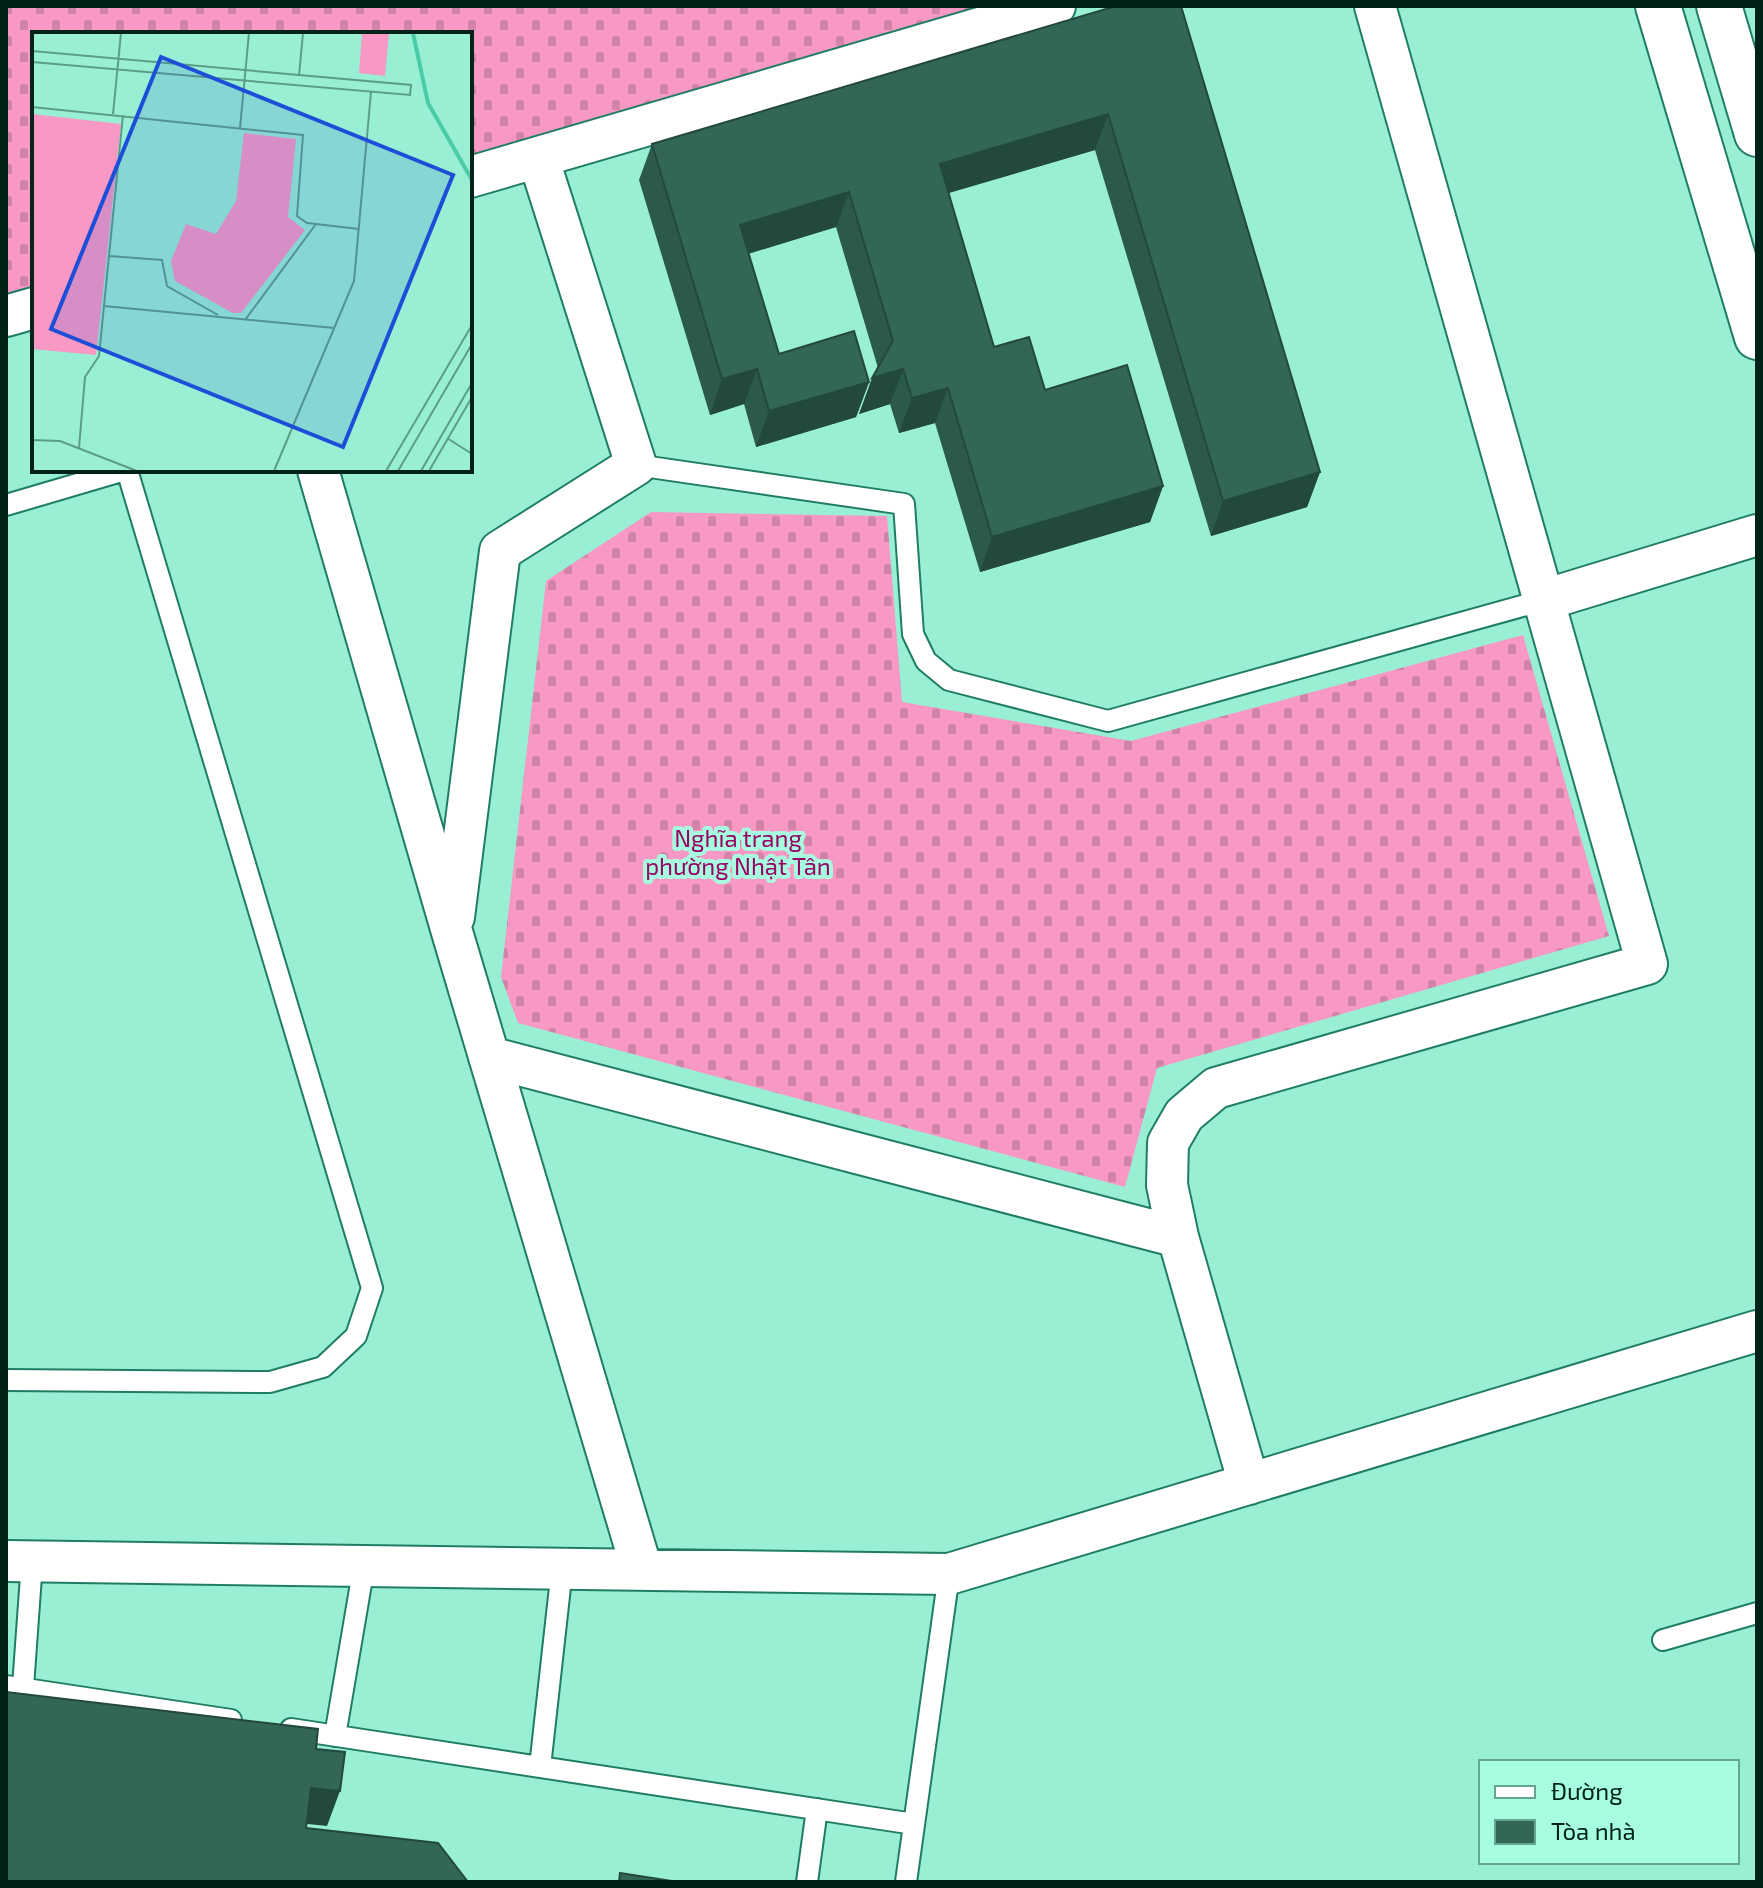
<svg xmlns="http://www.w3.org/2000/svg" width="1763" height="1888" viewBox="0 0 1763 1888" font-family="'Exo 2',sans-serif">
<style>
.cemetery{fill:url(#cemetery-stones)}
.lines{fill:none;stroke-linecap:round;stroke-linejoin:round}
.lane-casing{stroke:#207d65;stroke-width:24}
.street-casing{stroke:#207d65;stroke-width:44}
.secondary-casing{stroke:#207d65;stroke-width:48}
.lane{stroke:#fff;stroke-width:20}
.street{stroke:#fff;stroke-width:40}
.secondary{stroke:#fff;stroke-width:44}
.wall{fill:#2b594b}
.shaded-wall{fill:#23483d}
.building{fill:#326757;stroke:#23483d;stroke-width:2}
.labels{text-anchor:middle;stroke-width:8;stroke-linejoin:round;paint-order:stroke}
.park-label{font-size:24px;fill:#990061;stroke:#a6fde0}
.inset-river{fill:none;stroke:#4acca8;stroke-width:4}
.inset-road{fill:none;stroke:#5c9d89;stroke-width:2}
.view{fill:#1d4ed8;fill-opacity:0.15;stroke:#1d4ed8;stroke-width:4}
.inset-edge{fill:none;stroke:#002319;stroke-width:4}
</style>
<defs>
<pattern id="cemetery-stones" width="16" height="16" patternUnits="userSpaceOnUse" patternTransform="scale(2)"><rect width="16" height="16" fill="#f898c4"/><path d="M2 7V4a2 2 0 0 1 4 0v3zM10 15v-3a2 2 0 0 1 4 0v3z" fill="#d383a8"/></pattern>
</defs>
<rect width="100%" height="100%" fill="#99efd3"/>
<path class="cemetery" d="M6,6H1021L470,164V34H34V288L6,296Z
M651,512L887,516L902,702L1131,741L1523,635L1609,936L1157,1068L1125,1187L518,1023L501,977L546,581Z"/>
<g class="lines">
<g class="lane-casing">
<path id="lane" d="M636,465L904,504L913,634L926,661L949,680L1108,721L1544,600
M6,505L125,470
M6,1380L270,1382L323,1367L356,1336L372,1288L127,470
M1663,1640L1757,1613
M6,1686L231,1720
M23,1687L32,1562
M291,1729L914,1824
M335,1736L364,1566
M540,1767L562,1569
M807,1882L817,1809
M906,1882L949,1574"/>
</g>
<g class="street-casing">
<path id="street" d="M470,177L1055,6
M6,316L34,308
M318,470L452,932L642,1570
M1544,600L1757,535
M454,917L500,551L636,465L538,157
M489,1057L1178,1237
M1249,1484L1178,1237L1167,1185L1168,1143L1184,1115L1216,1088L1647,964L1375,6
M6,1561L949,1574L1757,1331"/>
</g>
<g class="secondary-casing">
<path id="secondary" d="M1658,6L1757,337
M1719,6L1757,134"/>
</g>
<use href="#lane" class="lane"/>
<use href="#street" class="street"/>
<use href="#secondary" class="secondary"/>
</g>
<path class="wall" d="M1116,6L1320,472L1307,507L1211,536L1095,150L949,193L994,347L1045,390L1163,486L1150,522L980,572L935,423L899,433L890,404L859,414L878,368L836,227L748,254L779,354L869,382L856,417L756,447L744,404L710,415L639,180L652,144Z"/>
<path class="shaded-wall" d="M1108,114L1095,150L927,199L940,164Z
M849,192L836,227L727,260L740,225Z
M757,369L744,404L710,415L722,379Z
M903,369L890,404L859,414L872,378Z
M869,382L856,417L756,447L769,411Z
M948,388L935,423L899,433L912,398Z
M1320,472L1307,507L1211,536L1223,501Z
M1163,486L1150,522L980,572L992,537Z
M311,1788L340,1791L327,1826L298,1823Z"/>
<path class="building" d="M1116,6H1181L1320,472L1223,501L1108,114L940,164L994,347L1029,337L1045,390L1127,365L1163,486L992,537L948,388L912,398L903,369L872,378L893,341L849,192L740,225L779,354L854,331L869,382L769,411L757,369L722,379L652,144Z
M6,1692L318,1729L316,1749L345,1752L340,1791L311,1788L306,1828L438,1843L468,1882H6Z
M620,1873L678,1882H619Z"/>
<g class="labels">
<g class="park-label">
<text x="738" y="847">Nghĩa trang<tspan x="738" dy="28">phường Nhật Tân</tspan></text>
</g>
</g>
<g transform="translate(32 32)">
<rect width="440" height="440" fill="#99efd3"/>
<path d="M0,82L89,92L64,323L0,317ZM212,101L264,107L256,185L273,198L209,281H201L143,249L139,229L154,192L184,202L204,169Z" fill="#f898c4"/>
<path d="M330,1H357L353,44L327,41Z" fill="#f898c4"/>
<path class="inset-river" d="M381,1L396,71L440,148"/>
<path class="inset-road" d="M0,19L379,53L378,63L0,30M267,44L271,1M0,75L271,103L265,184L275,191L327,197M81,82L89,1M208,96L217,1M77,224L130,228L135,254L186,283M72,274L302,296M213,288L284,192M415,406L440,422M0,408L28,409L105,439M47,416L53,345L67,324L91,83M242,439L322,249L339,60M354,439L440,293M366,439L440,312M389,439L440,351M397,439L440,365"/>
<path class="view" d="M129,25L421,143L311,415L19,297Z"/>
<rect width="440" height="440" class="inset-edge"/>
</g>
<rect width="1763" height="1888" fill="none" stroke="#002319" stroke-width="16"/>
<rect x="1479" y="1760" width="260" height="104" fill="#a6fde0" stroke="#64a690" stroke-width="2"/>
<rect x="1495" y="1786" width="40" height="12" fill="#ffffff" stroke="#64a690" stroke-width="2"/>
<text x="1551" y="1800" font-size="24" fill="#002319">Đường</text>
<rect x="1495" y="1820" width="40" height="24" fill="#326757" stroke="#64a690" stroke-width="2"/>
<text x="1551" y="1840" font-size="24" fill="#002319">Tòa nhà</text>
</svg>
